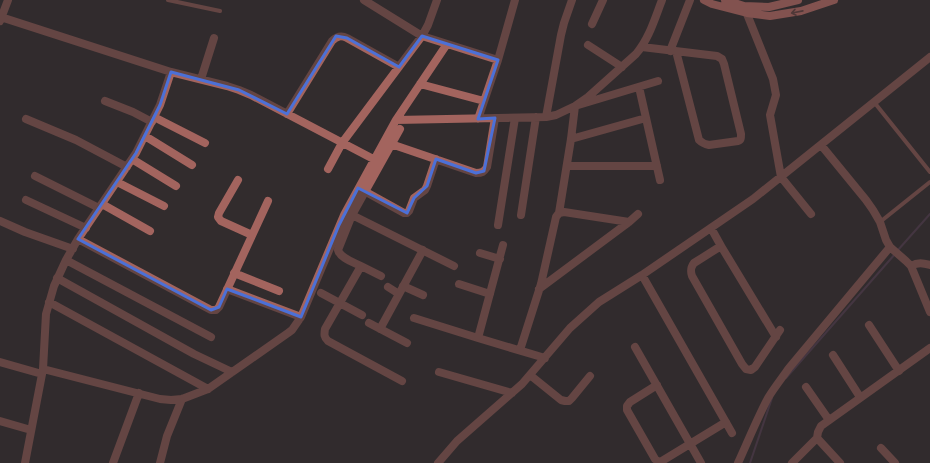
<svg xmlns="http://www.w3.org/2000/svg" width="930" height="463" viewBox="0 0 930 463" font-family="'IBM Plex Sans',sans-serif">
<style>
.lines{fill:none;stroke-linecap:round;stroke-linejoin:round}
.stream{stroke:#5b4259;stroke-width:2}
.lane{stroke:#a3645e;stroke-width:4}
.street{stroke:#a3645e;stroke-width:8}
.secondary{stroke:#e58079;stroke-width:8}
.oneway{stroke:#744845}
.marked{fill:none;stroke:#4c70d7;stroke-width:3;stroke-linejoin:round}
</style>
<rect width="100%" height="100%" fill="#322c2d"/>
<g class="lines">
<path class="stream" d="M898,250L930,214
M786,378L895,254
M750,463L772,398"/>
<path class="lane" d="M168,0L220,11
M874,102L930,172
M880,222L930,182"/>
<path class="street" d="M364,0L422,36L498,60
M745,9L773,79L776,95L770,115L781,177L811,214
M1,17L171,72L227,86L239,90L251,95L381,163
M0,21L8,0
M592,24L603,0
M588,45L622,67
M642,47L717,56L722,59L724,64L741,134C741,138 741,140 738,141L709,145C704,144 702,143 699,140L676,51
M670,51L690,0
M201,79L214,38
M420,84L484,101
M639,87L660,180
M105,101L133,112L152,122
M287,114L332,41C337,36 341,35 347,38L399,67
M154,117L205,143
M546,117L561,35L564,23L572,0
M26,119L76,140L127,167
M478,119L498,60L515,0
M396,120L447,44
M400,129L352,215L454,266
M145,136L192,165
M571,139L646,118
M391,144L476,173C482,173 484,172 487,167L495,118
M821,145L866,200L873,210L880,222L886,240L890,247L906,261L911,266L930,312
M132,159L176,186
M567,166H657
M328,169L342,143L422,36L428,25L437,0
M35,176L99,208
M238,180L219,213L218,217L221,221L252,235
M117,182L164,206
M366,192L404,213H407L409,211L414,198L425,190L427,186L436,159
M26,200L86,228
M102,204L150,231
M559,213L571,139L575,106L658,81
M352,215L338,250C340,258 353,262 361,266L325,329C324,335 324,337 328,341L402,381
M521,215L536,117
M0,221L25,232L73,249
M498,225L515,118
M711,228L721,246L694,263C691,267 690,270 692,276L742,364L746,369L751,370L755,367L780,330
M78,239L211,310H216L219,307L268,201
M721,246L776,337
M480,253L500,259
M66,260L211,337
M361,266L381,276
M911,266C918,262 923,263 930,265
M234,273L279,291
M642,275L732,433
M57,278L194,354L232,372
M459,284L490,294
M403,286L423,295
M388,287L399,294
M227,289L301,317
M539,289L629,222L638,214
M321,293L362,315
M49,302L208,389
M414,318L478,338L545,358
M369,323L407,343
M869,325L899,371
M380,329L423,250
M478,338L503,245
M635,347L701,463
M520,350L541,284L556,217L559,213L564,212L629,222
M833,355L860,397
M0,362L42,374
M43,369L160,399L171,400L182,399L208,389L288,333L292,330L301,317L344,215L396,120L546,117L556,115L575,106L588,97L636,54C649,39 655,18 662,0
M439,372L512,393
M530,375L561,400L565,401H569L572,398L590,376
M657,385L630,402L627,406V410L655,459L659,462L662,461L726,422
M806,387L829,420
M0,421L31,430
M817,438L840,463
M881,448L895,463
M25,463L43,369L46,314L54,286L66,260L78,239L136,153L160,105L171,72
M113,463L139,393
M160,463L167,436L182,399
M438,463L457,441L522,384L570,328L599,302L642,275L753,199L930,57
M738,463C748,441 757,419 768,398C774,388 782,378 789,368L890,247
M792,463L817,438L818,432L821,426L930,348"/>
<path class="secondary" d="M704,0L712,4L747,13L770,16L801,11L834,0
M725,0L744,6L769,7L798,0"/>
</g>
<defs><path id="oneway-shaft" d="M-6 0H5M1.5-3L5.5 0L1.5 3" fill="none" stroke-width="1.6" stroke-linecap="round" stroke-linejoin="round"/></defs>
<use class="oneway" href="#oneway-shaft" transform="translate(797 12) rotate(169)"/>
<path d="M0 0H930V463H0ZM336,36L347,38L399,67L422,36L498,60L478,119L495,118L484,171L476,173L436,159L427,186L414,198L407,213L358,188L339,225L301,317L227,289L219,307L211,310L78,239L136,153L160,105L171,72L239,90L287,114Z" fill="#322c2d" fill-opacity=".55" fill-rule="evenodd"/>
<path class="marked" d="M336,36L347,38L399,67L422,36L498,60L478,119L495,118L484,171L476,173L436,159L427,186L414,198L407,213L358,188L339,225L301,317L227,289L219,307L211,310L78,239L136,153L160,105L171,72L239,90L287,114Z"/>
</svg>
